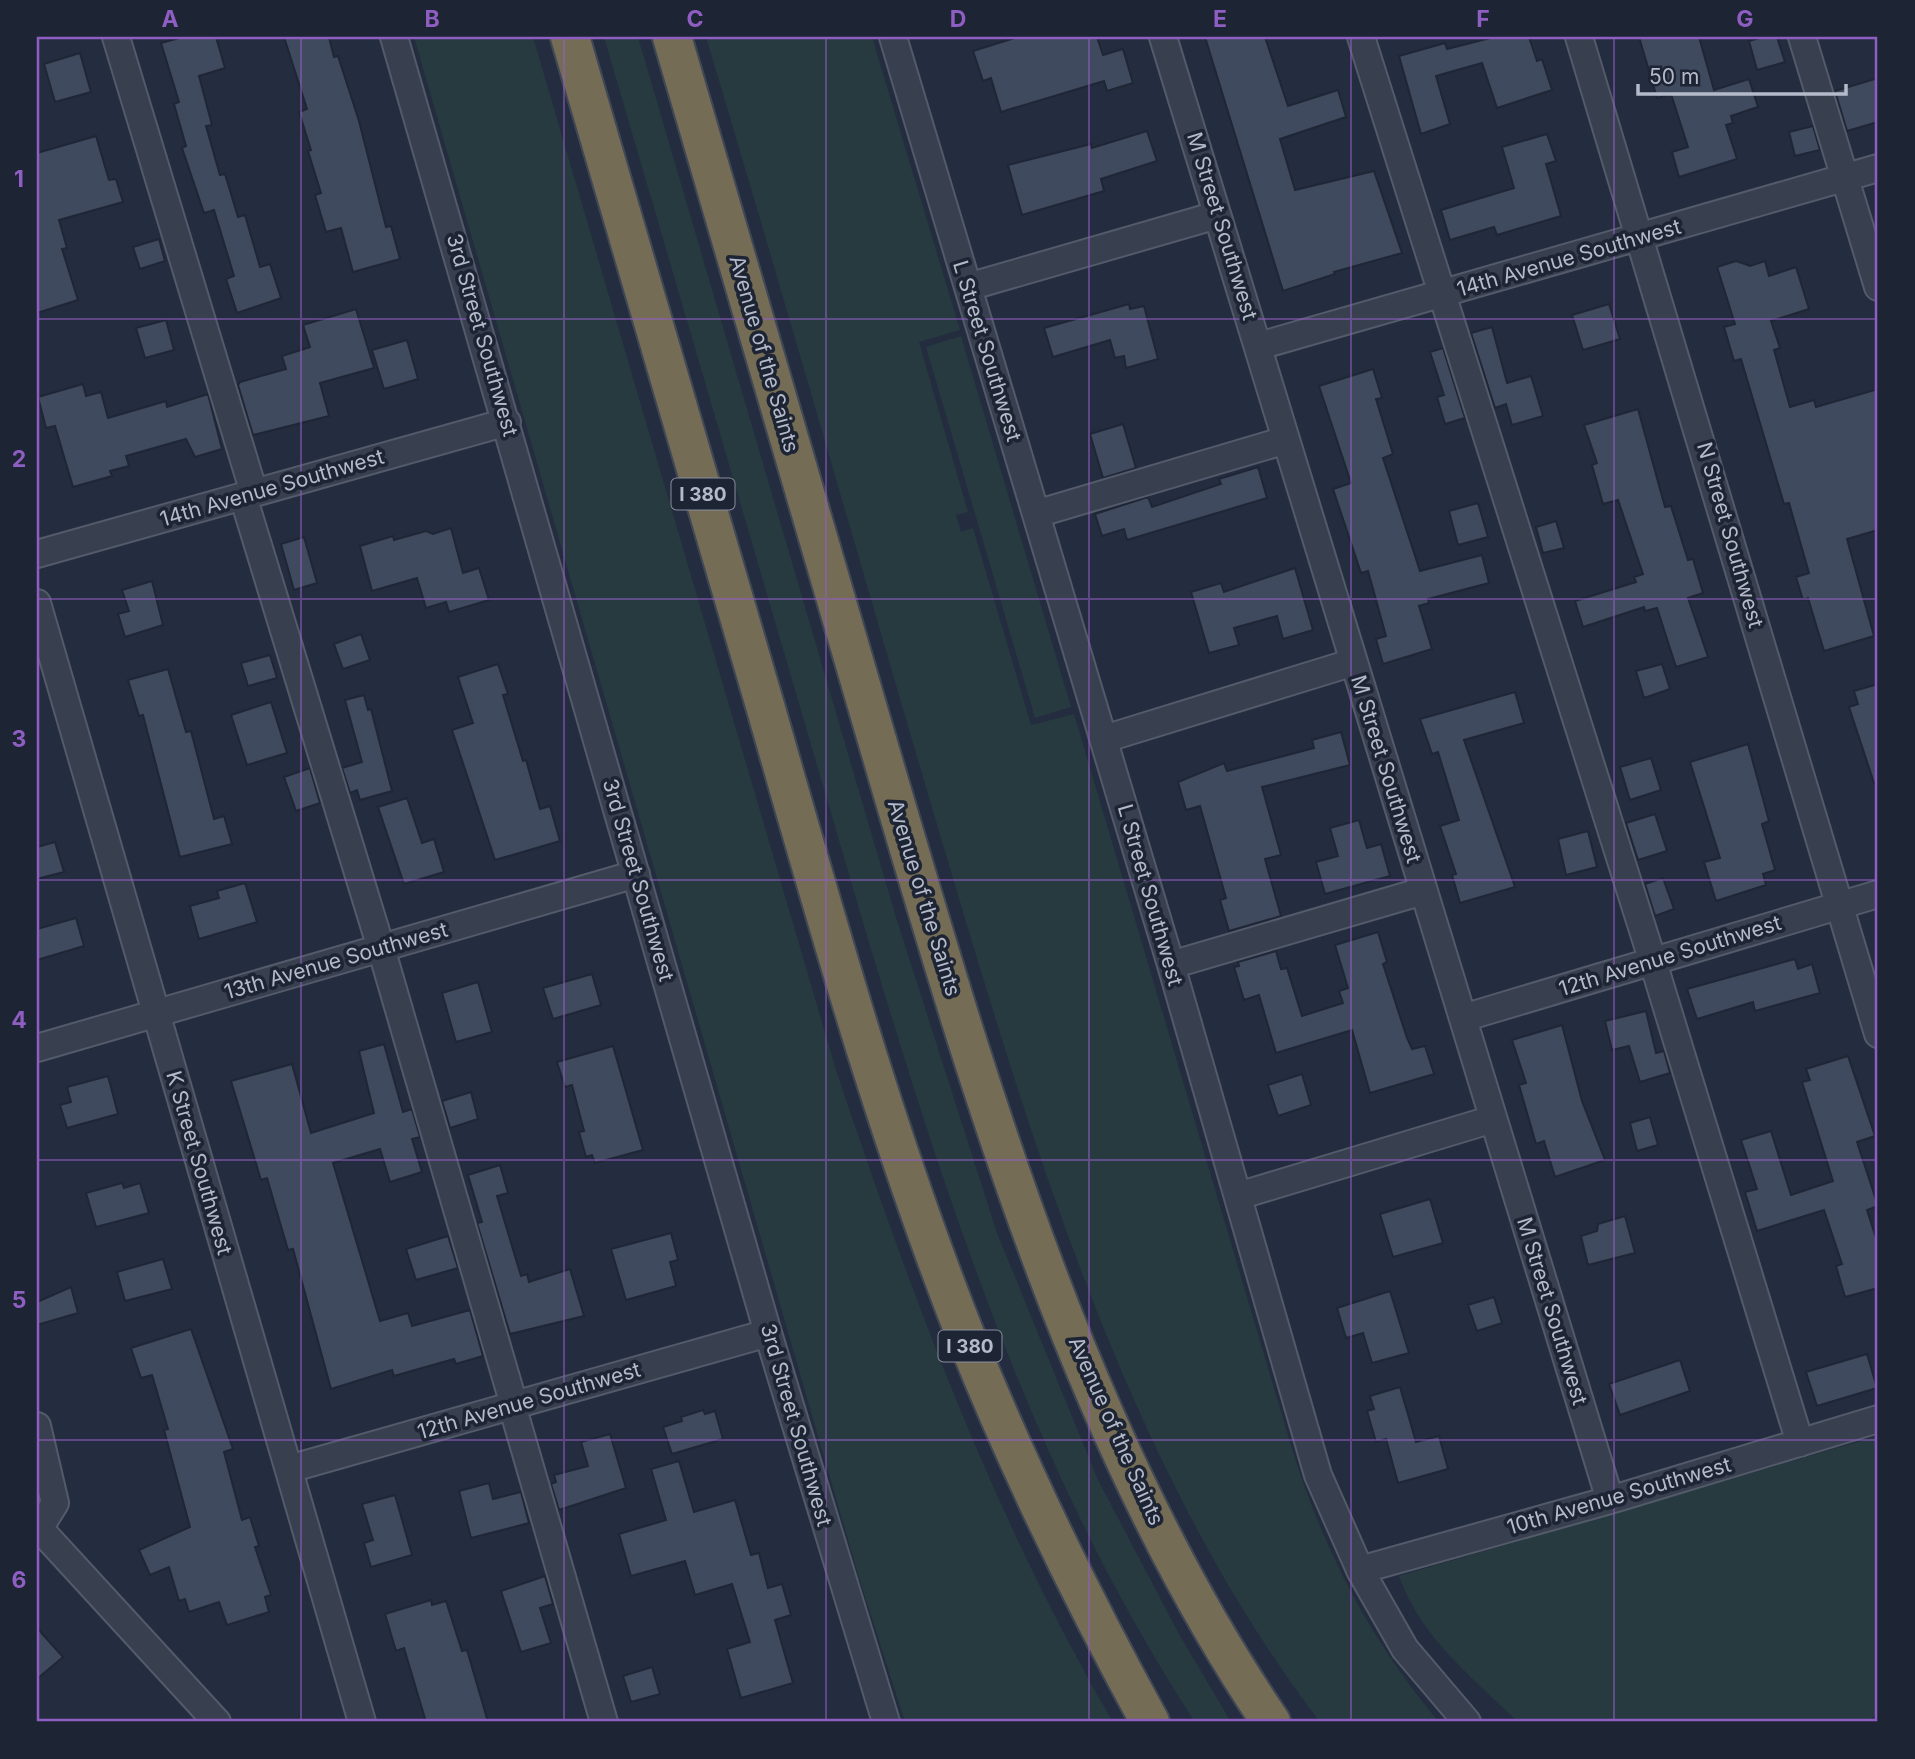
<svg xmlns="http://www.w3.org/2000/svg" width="1915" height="1759" viewBox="0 0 1915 1759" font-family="Inter,sans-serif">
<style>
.green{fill:#263a40}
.building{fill:#404a5e;stroke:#1f2636;stroke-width:2}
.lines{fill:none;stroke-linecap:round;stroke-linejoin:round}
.minor-casing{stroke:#535a69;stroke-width:30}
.highway-casing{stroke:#404756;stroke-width:42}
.minor{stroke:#383f4e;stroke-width:26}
.highway{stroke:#756c55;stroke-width:38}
.grid{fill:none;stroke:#8f5ec2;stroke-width:2;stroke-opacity:0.55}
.labels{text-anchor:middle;stroke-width:7;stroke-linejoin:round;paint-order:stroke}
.shield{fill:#1d2434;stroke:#878d9c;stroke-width:2}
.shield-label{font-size:19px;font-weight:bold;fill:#b4bac9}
.street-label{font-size:21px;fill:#b4bac9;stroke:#1d2434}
.neatline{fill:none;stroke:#8f5ec2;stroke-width:2.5}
.grid-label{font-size:23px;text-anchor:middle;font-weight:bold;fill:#8f5ec2}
</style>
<rect width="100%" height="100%" fill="#242c3f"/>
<path class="green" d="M414,37H533L836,1070C912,1296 992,1515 1113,1722H906L904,1719L859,1578Z
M604,37H638L895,914L997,1233L1098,1480L1179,1634L1231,1722H1195C1035,1478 945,1197 862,919Z
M706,37H872L960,330L919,342L968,512L956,515L961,532L973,528L1031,725L1074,714L1290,1442C1321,1545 1369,1639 1439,1722H1320C1125,1467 1029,1133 938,828C860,564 785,300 706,37Z
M961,336L1071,707L1035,718L926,347Z
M1878,1436V1713L1867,1722H1518C1473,1678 1420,1637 1399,1576Z"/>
<path class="building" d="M183,37H216L225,68L199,76L212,125L206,126L220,175L225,174L238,217L245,215L260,267L270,264L281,298L237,313L226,279L234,276L214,210L204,213L182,148L186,146L174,104L179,102L161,43Z
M284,37H329L334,57L338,56L359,121L386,227L391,226L400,259L353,272L341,228L326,232L315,195L321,193L308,151L311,150L299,112L307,109Z
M1018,37H1097L1103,55L1123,49L1133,83L1107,91L1104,81L1001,112L991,78L983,81L973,51Z
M1205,37H1265L1288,106L1338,90L1346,117L1280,139L1295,190L1374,171L1402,253L1334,272L1335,274L1283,291Z
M1494,37H1529L1537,61L1542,59L1552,90L1497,108L1482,63L1436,76L1450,124L1421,134L1399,56L1445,43L1447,49Z
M1639,37H1699L1714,90L1749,79L1758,107L1731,116L1733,123L1726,125L1737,159L1679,177L1672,152L1688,147L1671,94L1657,98Z
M1763,37H1777L1785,62L1757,70L1749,41Z
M80,53L91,92L55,102L44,64Z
M1878,78V122L1847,131L1835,91Z
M1813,126L1820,150L1795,156L1789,132Z
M1147,131L1157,161L1101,179L1104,191L1022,215L1008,165L1091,144L1092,148Z
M1547,134L1556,161L1546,164L1561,216L1497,235L1494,227L1450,240L1441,210L1514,188L1502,147Z
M96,136L109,180L116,179L123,202L59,220L67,248L62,249L78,300L37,313V153Z
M159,239L165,261L140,269L133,247Z
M1736,261L1750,266L1765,261L1769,276L1796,267L1809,309L1771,321L1780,348L1774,350L1790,407L1814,400L1816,407L1878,389V530L1847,539L1874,636L1824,651L1808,598L1803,600L1796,577L1809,573L1789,503L1784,504L1741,359L1734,361L1724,327L1735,324L1717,267Z
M1129,304L1130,309L1144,306L1158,359L1126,368L1124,356L1115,358L1110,340L1053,357L1044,328Z
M1609,304L1620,339L1583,350L1572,315Z
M356,309L374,368L320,383L329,416L253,435L238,385L240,382L286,369L282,356L310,347L303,325Z
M166,320L174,350L145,358L136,328Z
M1492,327L1507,383L1531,376L1543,416L1512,425L1506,404L1495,408L1471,333Z
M407,340L418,379L384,389L372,350Z
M1443,348L1465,418L1445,424L1437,397L1444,395L1430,352Z
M1373,369L1382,398L1376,399L1393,454L1383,458L1420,571L1482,555L1489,583L1428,599L1429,603L1419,606L1432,649L1383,664L1376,639L1386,636L1368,571L1361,573L1333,489L1351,483L1319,386Z
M83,384L86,396L101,392L108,418L166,401L167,407L208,394L222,449L195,457L186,439L126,456L129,466L110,471L112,476L73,487L55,426L46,428L38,397Z
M1638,409L1665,507L1671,506L1688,560L1693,559L1703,593L1688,598L1708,657L1676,667L1657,608L1645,611L1644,607L1583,627L1575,601L1636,582L1634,577L1643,574L1618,500L1603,504L1592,465L1597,463L1584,425Z
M1123,424L1136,468L1103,478L1090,434Z
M1258,467L1267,498L1127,540L1124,529L1102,536L1095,514L1148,497L1152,507L1221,484L1219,479Z
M1478,503L1488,537L1458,545L1449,511Z
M1556,521L1564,548L1543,553L1536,527Z
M451,528L463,573L479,568L489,600L449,612L446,602L426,608L417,578L372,591L360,546L393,536L394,540L426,531L433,534Z
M304,537L317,583L294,590L281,544Z
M1295,568L1313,630L1283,639L1277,616L1234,628L1239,645L1209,653L1191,592L1221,583L1224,592Z
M152,581L163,625L125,637L118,614L129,611L122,590Z
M361,634L370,660L343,669L334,644Z
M270,655L277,678L248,686L241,663Z
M498,664L508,694L503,695L523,761L526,760L540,809L550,806L560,841L495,860L452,730L473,723L458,677Z
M1662,664L1670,689L1644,698L1636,671Z
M168,669L186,732L191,731L214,819L224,816L232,844L180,857L143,715L139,716L128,680Z
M1878,684V782L1874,783L1849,707L1858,704L1854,691Z
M1515,692L1524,723L1464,740L1515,887L1460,903L1452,875L1456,874L1440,826L1459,820L1438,752L1432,754L1420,719Z
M364,695L368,710L371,709L392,791L360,800L357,790L350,793L342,768L362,762L345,700Z
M271,702L287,753L247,765L231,715Z
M1341,732L1350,765L1262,787L1281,855L1265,859L1281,916L1229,931L1220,900L1226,898L1200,806L1186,810L1178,782L1224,763L1227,771L1314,748L1312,740Z
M1748,744L1769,821L1762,824L1775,870L1763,874L1766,885L1716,901L1704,862L1720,858L1690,762Z
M1651,758L1661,790L1630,800L1620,767Z
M310,768L320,803L296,811L284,777Z
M407,798L422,843L434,839L444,872L404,884L378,807Z
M1655,814L1667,851L1638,860L1626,823Z
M1359,820L1367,848L1381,844L1390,876L1325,894L1316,862L1338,856L1330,828Z
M1588,831L1597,867L1566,875L1558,839Z
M55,842L64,872L37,879V847Z
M1663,878L1674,909L1655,916L1645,884Z
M245,883L257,922L199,939L190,906L219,898L217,891Z
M76,918L84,946L37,960V929Z
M1378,932L1387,962L1383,964L1407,1038L1412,1049L1425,1046L1434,1074L1370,1093L1352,1030L1276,1053L1259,995L1244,1000L1234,967L1239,966L1238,962L1276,951L1281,969L1287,968L1302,1016L1343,1003L1339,991L1348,988L1335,945Z
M1795,959L1798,969L1812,964L1820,993L1755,1011L1753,1002L1697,1019L1687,989Z
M592,974L601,1005L553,1019L543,988Z
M478,982L492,1032L456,1042L442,993Z
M1646,1011L1656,1053L1664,1051L1670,1073L1640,1082L1629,1046L1612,1050L1605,1021Z
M1562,1025L1582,1101L1605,1160L1555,1177L1544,1141L1536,1144L1519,1085L1526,1083L1512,1040Z
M384,1044L403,1112L412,1109L420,1137L412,1139L422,1172L390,1182L380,1149L333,1163L380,1321L408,1313L412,1326L470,1310L483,1356L456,1364L454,1359L394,1376L392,1370L331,1389L293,1249L288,1250L267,1178L261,1180L231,1081L292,1064L311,1133L374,1113L359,1051Z
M613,1046L643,1150L595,1163L592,1155L586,1157L579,1132L584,1131L572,1085L565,1087L557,1062Z
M1848,1056L1875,1136L1857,1142L1878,1206L1867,1210L1878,1244V1288L1845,1297L1836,1266L1842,1264L1824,1210L1757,1231L1745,1192L1757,1189L1741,1140L1771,1131L1791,1195L1833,1181L1802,1082L1810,1080L1806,1069Z
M1302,1074L1311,1105L1278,1116L1268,1085Z
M108,1076L118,1114L67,1128L60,1105L71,1102L67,1087Z
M471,1092L478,1119L450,1128L442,1101Z
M1650,1117L1658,1145L1637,1151L1630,1123Z
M500,1165L508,1193L497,1196L521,1276L527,1274L529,1282L570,1269L584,1316L510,1334L477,1223L482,1222L468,1175Z
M122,1183L124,1188L140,1183L149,1213L96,1227L86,1193Z
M1430,1199L1443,1243L1393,1257L1380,1214Z
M1625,1216L1635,1253L1588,1265L1581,1236L1597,1231L1598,1224Z
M671,1233L678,1260L670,1262L676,1286L626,1300L611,1249Z
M448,1236L458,1268L416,1280L406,1249Z
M163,1259L172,1289L125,1301L117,1272Z
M71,1287L78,1313L37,1325V1302Z
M1390,1291L1409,1353L1372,1363L1363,1333L1346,1338L1337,1308Z
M1494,1297L1502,1323L1477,1331L1468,1305Z
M191,1329L233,1449L224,1452L242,1520L250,1517L259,1546L255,1547L271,1595L265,1597L269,1612L227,1625L219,1602L189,1612L185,1599L179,1601L169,1567L150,1575L139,1550L190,1527L164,1430L168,1429L152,1375L141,1378L131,1348Z
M1867,1354L1877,1388L1817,1406L1806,1372Z
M1680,1360L1690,1391L1620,1415L1609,1384Z
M1400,1387L1416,1442L1439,1436L1448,1469L1398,1483L1386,1439L1376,1442L1367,1411L1374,1409L1370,1396Z
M703,1410L705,1414L715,1411L723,1439L672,1454L663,1427L682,1421L681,1417Z
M610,1434L626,1488L559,1510L551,1484L556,1482L554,1475L588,1466L581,1442Z
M679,1461L694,1512L735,1500L751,1555L759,1553L768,1588L782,1584L791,1615L775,1620L793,1683L741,1698L727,1649L750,1642L732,1584L695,1595L685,1561L631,1576L619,1534L666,1520L651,1469Z
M489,1483L493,1499L521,1492L529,1523L471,1538L459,1491Z
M395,1495L412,1555L371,1567L364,1543L373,1540L362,1504Z
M545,1576L553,1604L540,1608L551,1643L521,1652L501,1591Z
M431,1600L432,1605L446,1601L462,1651L467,1650L488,1722H426L404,1648L396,1651L385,1614Z
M37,1628L63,1657L37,1679Z
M652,1667L660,1694L631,1702L623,1676Z"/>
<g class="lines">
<g class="minor-casing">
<path id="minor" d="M116,37L254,493
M394,37L768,1333L886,1722
M893,37L1171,965L1318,1475L1360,1570L1405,1649L1467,1722
M1163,37L1610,1500
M1361,37L1653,962L1800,1443
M1579,37L1878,1034
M1802,37L1878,287
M968,287L1217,215
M1259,346L1878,168
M243,496L381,948L514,1405
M1036,514L1286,440
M37,554L507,422
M37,603L362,1722
M1104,739L1354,662
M1171,965L1423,891
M1463,1018L1878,894
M37,1048L636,874
M1238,1196L1493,1119
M512,1405L604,1722
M37,1426L55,1503L37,1532
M289,1469L768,1333
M37,1526L217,1722
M1360,1570L1610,1500L1878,1419"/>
</g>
<g class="highway-casing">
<path id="highway" d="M570,37C635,261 700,485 766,709C827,922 886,1136 968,1342C1021,1473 1082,1598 1150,1722
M672,37C744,285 817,533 889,781C982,1098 1084,1447 1271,1722"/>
</g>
<use href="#minor" class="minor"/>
<use href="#highway" class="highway"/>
</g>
<path class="grid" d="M301,37V1722M564,37V1722M826,37V1722M1089,37V1722M1351,37V1722M1614,37V1722M37,319H1878M37,599H1878M37,880H1878M37,1160H1878M37,1440H1878"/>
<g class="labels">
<g class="shield">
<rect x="671.5" y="478.5" width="63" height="31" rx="5"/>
<rect x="938.5" y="1330.5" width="63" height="31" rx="5"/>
</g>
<g class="shield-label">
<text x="703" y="501">I 380</text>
<text x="970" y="1353">I 380</text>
</g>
<g class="street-label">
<text transform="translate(1222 226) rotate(73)" y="7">M Street Southwest</text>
<text transform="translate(1569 258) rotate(-16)" y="7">14th Avenue Southwest</text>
<text transform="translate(482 335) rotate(74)" y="7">3rd Street Southwest</text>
<text transform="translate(987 351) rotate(73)" y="7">L Street Southwest</text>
<text transform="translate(764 354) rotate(74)" y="7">Avenue of the Saints</text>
<text transform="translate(272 488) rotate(-16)" y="7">14th Avenue Southwest</text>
<text transform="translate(1730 535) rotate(74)" y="7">N Street Southwest</text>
<text transform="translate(1386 769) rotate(73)" y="7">M Street Southwest</text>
<text transform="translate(638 880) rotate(74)" y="7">3rd Street Southwest</text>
<text transform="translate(1150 895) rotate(74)" y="7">L Street Southwest</text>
<text transform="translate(924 898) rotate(73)" y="7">Avenue of the Saints</text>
<text transform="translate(1670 956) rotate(-17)" y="7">12th Avenue Southwest</text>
<text transform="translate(336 961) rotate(-16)" y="7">13th Avenue Southwest</text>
<text transform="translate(199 1163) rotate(74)" y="7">K Street Southwest</text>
<text transform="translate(1552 1311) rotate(73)" y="7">M Street Southwest</text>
<text transform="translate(529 1401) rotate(-16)" y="7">12th Avenue Southwest</text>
<text transform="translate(796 1425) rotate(74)" y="7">3rd Street Southwest</text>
<text transform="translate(1116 1431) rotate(66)" y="7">Avenue of the Saints</text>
<text transform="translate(1619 1496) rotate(-16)" y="7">10th Avenue Southwest</text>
</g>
</g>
<rect width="1915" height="1759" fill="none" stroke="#1d2434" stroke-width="77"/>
<path d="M1638 84v10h208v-10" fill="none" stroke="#b4bac9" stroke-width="3.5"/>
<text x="1649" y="84" font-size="21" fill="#b4bac9" stroke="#1d2434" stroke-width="5" paint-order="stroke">50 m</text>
<rect x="38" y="38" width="1838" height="1682" class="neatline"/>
<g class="grid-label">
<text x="170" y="27">A</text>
<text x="432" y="27">B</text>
<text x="695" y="27">C</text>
<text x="958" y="27">D</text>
<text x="1220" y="27">E</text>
<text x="1483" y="27">F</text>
<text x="1745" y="27">G</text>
<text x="19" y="187">1</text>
<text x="19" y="467">2</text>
<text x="19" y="747">3</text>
<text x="19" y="1028">4</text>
<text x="19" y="1308">5</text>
<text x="19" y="1588">6</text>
</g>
</svg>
